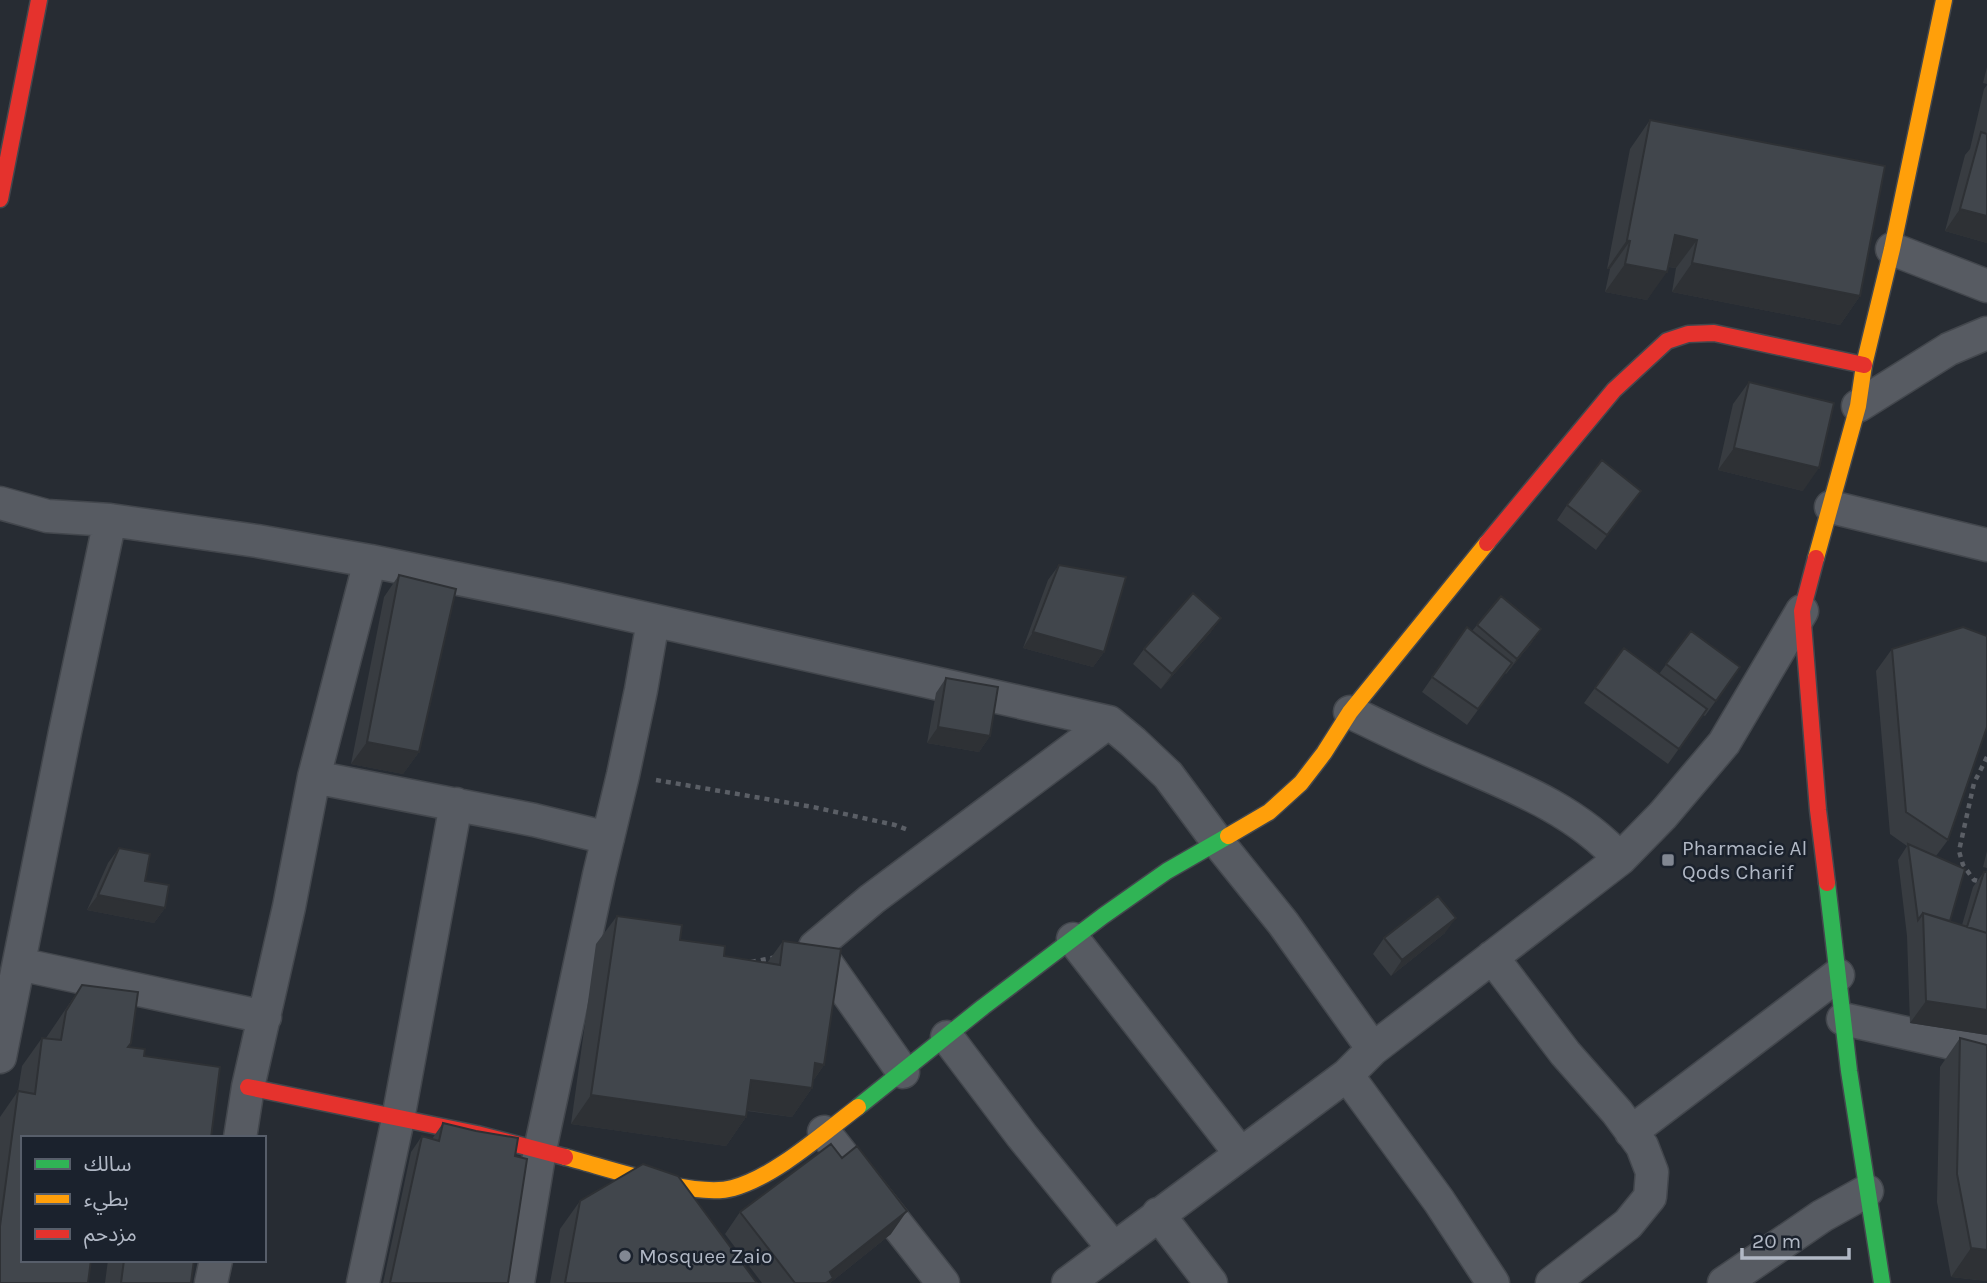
<svg xmlns="http://www.w3.org/2000/svg" width="1987" height="1283" viewBox="0 0 1987 1283" font-family="Karla,'Noto Sans Arabic',sans-serif">
<style>
.lines{fill:none;stroke-linecap:round;stroke-linejoin:round}
.street-casing{stroke:#43474d;stroke-width:35}
.fast-casing{stroke:#43474d;stroke-width:19}
.slow-casing{stroke:#43474d;stroke-width:19}
.jam-casing{stroke:#43474d;stroke-width:19}
.path{stroke:#5b5f66;stroke-width:4.5;stroke-dasharray:5 5;stroke-linecap:butt}
.street{stroke:#575b62;stroke-width:32}
.fast{stroke:#30b455;stroke-width:16}
.slow{stroke:#ff9f0a;stroke-width:16}
.jam{stroke:#e5322d;stroke-width:16}
.wall{fill:#383c41}
.shaded-wall{fill:#2e3135}
.building{fill:#41464c;stroke:#2e3135;stroke-width:2}
.poi-dot{fill:#818792;stroke:#1b222d;stroke-width:2.5}
.labels{text-anchor:middle;stroke-width:5;stroke-linejoin:round;paint-order:stroke}
.poi-label{font-size:21px;fill:#b1b8c5;stroke:#1b222d;text-anchor:start}
</style>
<rect width="100%" height="100%" fill="#272c33"/>
<g class="lines">
<g class="street-casing">
<path id="street" d="M1892,249L1987,286
M1858,406L1949,349L1987,333
M0,503L47,516L110,520L257,541L370,561L558,599L1109,722L1133,742L1168,775L1217,841L1283,923L1373,1049
M1831,507L1987,545
M1350,712C1383,728 1415,744 1448,758C1510,785 1574,808 1620,859
M314,777L534,820L608,838
M1073,939L1240,1153
M1492,957L1565,1053L1617,1112L1642,1146L1652,1172L1650,1197L1628,1224L1552,1283
M19,964L265,1017
M1843,1019L1987,1051
M947,1037L1022,1136L1114,1249
M0,1057L65,732L110,520
M903,1072L815,947L872,899L1109,722
M1347,1075L1439,1201L1493,1283
M824,1132L943,1283
M1631,1132L1838,975
M240,1138L248,1087L289,907L314,777L370,561
M1158,1214L1211,1283
M211,1283L216,1260
M363,1283L398,1119L456,804
M518,1283L540,1150L599,875L623,775L641,690L653,621
M1068,1283L1347,1075L1373,1049L1620,859L1663,815L1724,743L1802,611
M1724,1283L1822,1216L1867,1191"/>
</g>
<g class="fast-casing">
<path id="fast" d="M1827,883L1849,1071L1882,1283
M858,1107L983,1007L1103,916L1167,871L1228,836"/>
</g>
<g class="slow-casing">
<path id="slow" d="M1816,558L1858,406L1864,365L1892,249L1944,0
M1228,836L1269,812L1301,783L1324,753L1350,712L1487,543
M565,1157C605,1167 695,1199 733,1188C776,1176 822,1134 858,1107"/>
</g>
<g class="jam-casing">
<path id="jam" d="M0,199L39,0
M1487,543L1614,390L1667,341L1688,334L1714,333L1864,365
M1816,558L1802,611L1818,810L1827,883
M248,1087L477,1134L565,1157"/>
</g>
<path class="path" d="M1987,757L1974,783L1959,851L1963,865L1974,880L1987,883
M656,780L813,807L895,825L908,830
M751,962L777,957"/>
<use href="#street" class="street"/>
<use href="#fast" class="fast"/>
<use href="#slow" class="slow"/>
<use href="#jam" class="jam"/>
</g>
<path class="wall" d="M1987,67V84L1983,83Z
M1987,85V243L1945,231L1965,155L1970,149L1984,89Z
M1650,120L1860,296L1840,325L1672,292L1676,268L1668,267L1647,300L1605,292L1610,269H1607L1630,149Z
M1749,382L1803,491L1718,470L1733,404Z
M1641,491L1596,550L1557,520L1567,505Z
M1059,565L1104,652L1093,667L1023,648L1048,580Z
M399,575L419,752L403,774L351,764L384,597Z
M1221,618L1210,633L1161,689L1133,664L1144,649Z
M1477,625L1541,629L1530,645L1506,674L1505,673L1467,725L1422,692L1467,627L1472,631Z
M1691,631L1740,667L1705,716L1703,715L1668,764L1584,703L1624,648L1659,674Z
M1892,649L1948,840L1936,856L1950,921L1962,925L1973,887L1984,872L1987,1035L1910,1023L1907,936L1898,860L1907,846L1890,834L1876,671Z
M946,678L990,736L979,752L927,743L936,693Z
M119,848L165,908L154,923L87,910L108,863Z
M1987,851V868L1983,867Z
M617,916L724,956L767,963L783,941L824,1065L813,1081L812,1088L792,1117L747,1111L746,1117L726,1146L571,1124L596,944Z
M1445,933L1391,976L1373,954L1384,938Z
M82,985L138,992L23,1138L0,1283V1117L18,1091L22,1066L42,1038H46Z
M1960,1038L1987,1045V1281L1951,1277L1937,1202L1940,1067Z
M443,1123L515,1156L508,1283H383L411,1152L422,1136L432,1139Z
M580,1201L757,1283H550L560,1229Z
M740,1212L891,1234L830,1283H762L725,1234Z
M108,1260H194L191,1283H105Z"/>
<path class="shaded-wall" d="M1960,209L1987,216V243L1945,231Z
M1675,235L1697,240L1676,268L1655,264Z
M1627,240L1630,241L1610,269H1607Z
M1692,263L1860,296L1840,325L1672,292Z
M1625,264L1667,272L1647,300L1605,292Z
M1734,448L1819,468L1803,491L1718,470Z
M1641,491L1630,506L1596,550L1607,535Z
M1221,618L1210,633L1161,689L1172,674Z
M1541,629L1530,645L1506,674L1517,659Z
M1033,632L1104,652L1093,667L1023,648Z
M938,727L990,736L979,752L927,743Z
M367,742L419,752L403,774L351,764Z
M98,895L165,908L154,923L87,910Z
M1456,918L1445,933L1391,976L1402,960Z
M1926,1001L1987,1010V1035L1910,1023Z
M815,1063L824,1065L808,1088H812L792,1117L731,1108L751,1080Z
M591,1095L746,1117L726,1146L571,1124Z
M907,1211L891,1234L830,1283H822L830,1272Z
M1971,1248L1987,1250V1281L1951,1277Z"/>
<path class="building" d="M1650,120L1885,166L1860,296L1692,263L1697,240L1675,235L1667,272L1625,264L1630,241L1627,240Z
M1981,132L1987,134V216L1960,209Z
M1749,382L1834,403L1819,468L1734,448Z
M1602,460L1641,491L1607,535L1567,505Z
M1059,565L1126,577L1104,652L1033,632Z
M399,575L456,589L419,752L367,742Z
M1193,593L1221,618L1172,674L1144,649Z
M1501,596L1541,629L1517,659L1477,625Z
M1467,627L1512,663L1478,709L1432,677Z
M1963,627L1987,636V727L1948,840L1906,812L1892,649Z
M1691,631L1740,667L1716,701L1666,664Z
M1624,648L1707,709L1679,749L1595,688Z
M946,678L998,687L990,736L938,727Z
M1908,844L1965,869L1950,921L1923,913L1918,920Z
M119,848L150,854L145,881L169,885L165,908L98,895Z
M1984,872H1987V933L1967,927Z
M1438,896L1456,918L1402,960L1384,938Z
M1923,913L1987,933V1010L1926,1001Z
M617,916L682,925L680,940L725,946L724,956L780,965L783,941L841,949L824,1065L815,1063L812,1088L751,1080L746,1117L591,1095Z
M82,985L138,992L131,1043L128,1047L145,1049L144,1056L220,1067L211,1138H23V1260H91L88,1283H0V1226L18,1091L35,1094L42,1038L61,1040L66,1011Z
M1960,1038L1987,1045V1250L1971,1248L1957,1174Z
M443,1123L476,1131L518,1138L515,1156L527,1159L508,1283H390L422,1136L439,1141Z
M831,1144L842,1158L857,1146L907,1211L830,1272L833,1278L826,1283H795L740,1212Z
M643,1164L678,1176L757,1283H565L580,1201Z
M124,1260H194L191,1283H121Z"/>
<g class="poi-dot">
<rect x="1661" y="853" width="14" height="14" rx="3.5"/>
<circle cx="625" cy="1256" r="7"/>
</g>
<g class="labels">
<g class="poi-label">
<text x="1682" y="855">Pharmacie Al<tspan x="1682" dy="24">Qods Charif</tspan></text>
<text x="639" y="1263">Mosquee Zaio</text>
</g>
</g>
<rect x="21" y="1136" width="245" height="126" fill="#1b222d" stroke="#575e6a" stroke-width="2"/>
<rect x="35" y="1159" width="35" height="10" fill="#30b455" stroke="#575e6a" stroke-width="2"/>
<text x="84" y="1171" font-size="21" fill="#b1b8c5">سالك</text>
<rect x="35" y="1194" width="35" height="10" fill="#ff9f0a" stroke="#575e6a" stroke-width="2"/>
<text x="84" y="1206" font-size="21" fill="#b1b8c5">بطيء</text>
<rect x="35" y="1229" width="35" height="10" fill="#e5322d" stroke="#575e6a" stroke-width="2"/>
<text x="84" y="1241" font-size="21" fill="#b1b8c5">مزدحم</text>
<path d="M1742 1248v10h107v-10" fill="none" stroke="#b1b8c5" stroke-width="3.5"/>
<text x="1752" y="1248" font-size="21" fill="#b1b8c5" stroke="#1b222d" stroke-width="5" paint-order="stroke">20 m</text>
</svg>
